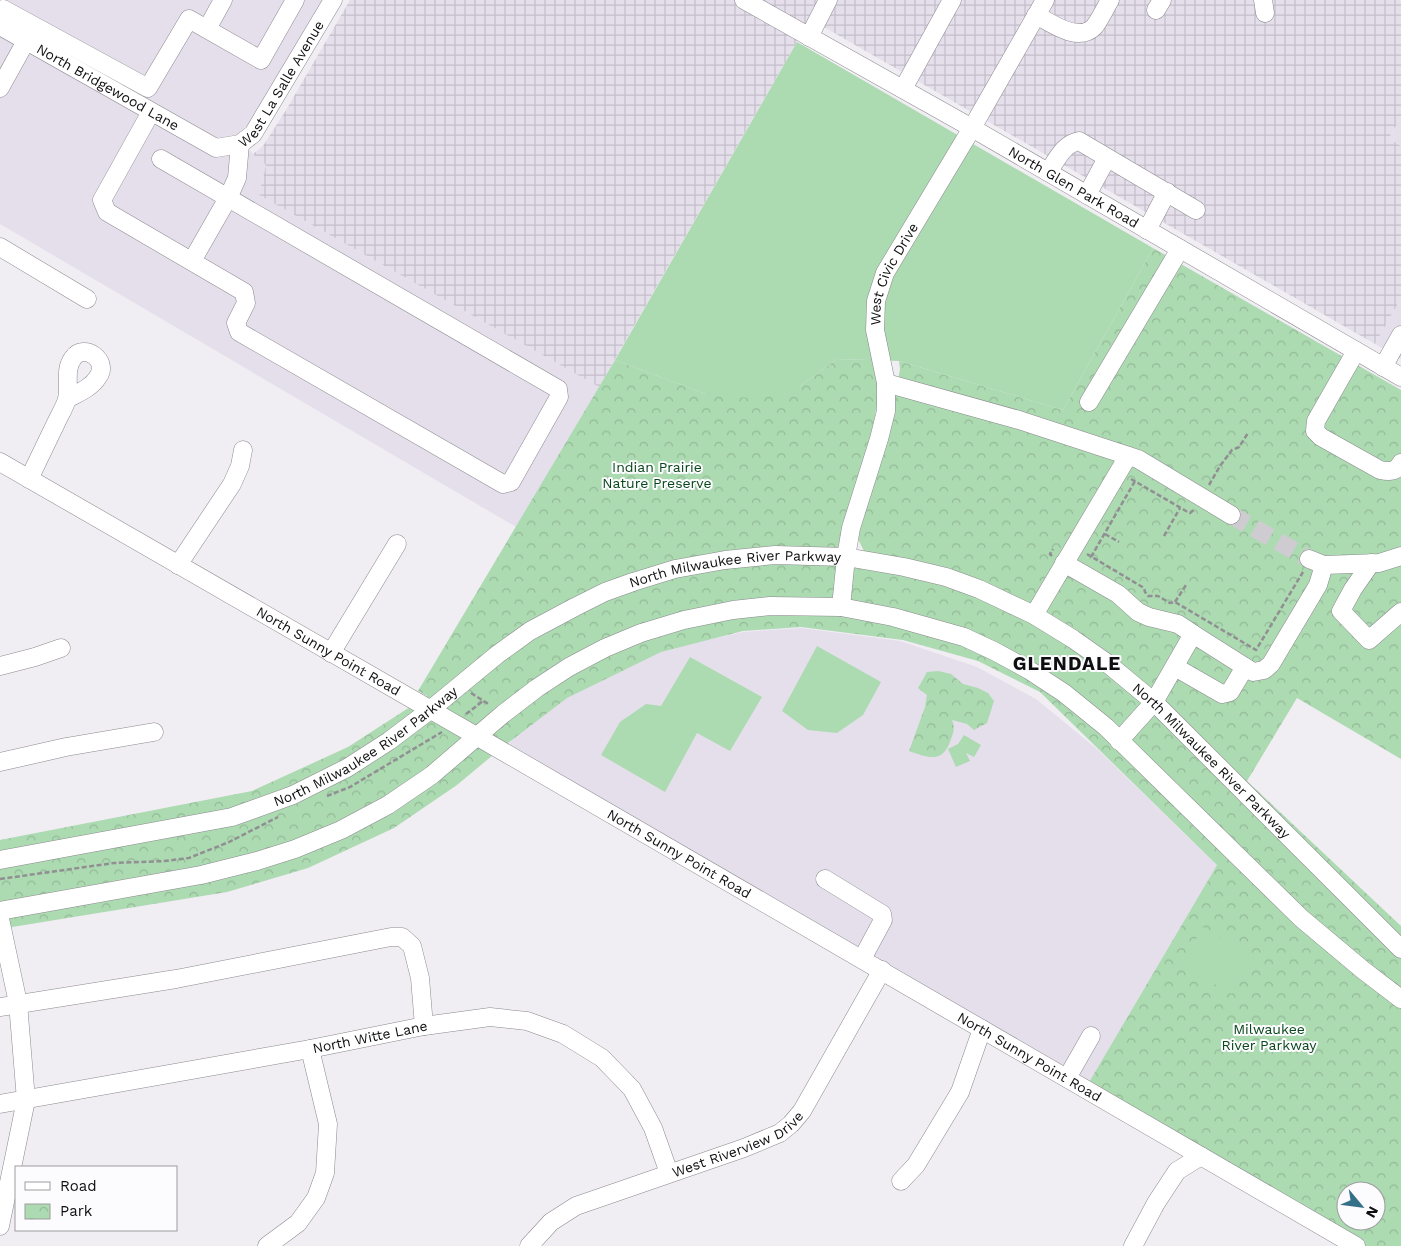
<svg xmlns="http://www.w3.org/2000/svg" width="1401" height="1246" viewBox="0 0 1401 1246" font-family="'Work Sans',sans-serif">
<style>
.built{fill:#e5dfec}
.industrial{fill:url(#industrial-grid)}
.park{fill:url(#park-crowns);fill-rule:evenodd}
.garden{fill:#acdab1}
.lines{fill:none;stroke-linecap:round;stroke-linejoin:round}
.minor-tunnel{stroke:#ceccd1;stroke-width:18;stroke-dasharray:18 9;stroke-linecap:butt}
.minor-casing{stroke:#8c898f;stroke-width:19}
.path{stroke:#918f93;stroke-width:2.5;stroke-dasharray:5 2.5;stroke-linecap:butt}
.minor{stroke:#fff;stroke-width:18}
.labels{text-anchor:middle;stroke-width:4;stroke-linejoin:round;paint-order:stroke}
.street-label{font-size:14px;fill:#0f0f11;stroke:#fcfbfe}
.park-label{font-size:14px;fill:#09481b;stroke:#fcfbfe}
.district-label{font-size:19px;font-weight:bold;letter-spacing:1px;fill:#0f0f11;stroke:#fcfbfe}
</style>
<defs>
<pattern id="industrial-grid" width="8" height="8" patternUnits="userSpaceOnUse" patternTransform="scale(1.25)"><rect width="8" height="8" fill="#e5dfec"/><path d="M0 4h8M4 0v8" fill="none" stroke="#c3bec9"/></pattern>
<pattern id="park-crowns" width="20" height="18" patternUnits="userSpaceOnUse" patternTransform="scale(1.25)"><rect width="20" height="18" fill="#acdab1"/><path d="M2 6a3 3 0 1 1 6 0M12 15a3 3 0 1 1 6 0" fill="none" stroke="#93ba97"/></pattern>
</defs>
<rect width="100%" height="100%" fill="#f0edf3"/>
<path class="built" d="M0,0H322L251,122L238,134L253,154L266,165L259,195L599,387L516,527L0,224Z
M1401,117V146L1389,138Z
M1401,298V359L1375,344Z
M801,628L900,641L977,667L1036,699L1097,749L1217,865L1088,1084L509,745L513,737L566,697L661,650L743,632Z"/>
<path class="industrial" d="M350,0H1399L1401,1V117L1389,138L1401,146V298L1375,344L810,19L599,387L259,195L266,165L253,154L263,146L286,110Z"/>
<path class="park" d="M1153,248L1401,390V759L1297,698L1247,781L1401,926V1246H1362L1088,1084L1217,865L1040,692L978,661L903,640L801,627L743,631L661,652L567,698L499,750L457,785L394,828L308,868L227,892L0,929V840L252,791L348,747L427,696L418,691L615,360L706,394L799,387L837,359L872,360L879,393L871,439L838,547L864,551L858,539V527L894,404L900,369L899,361L1063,410ZM1346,1191H1376V1221H1346Z
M938,671L951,674L963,684L978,688L988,693L994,701L987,723L974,730L967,724L952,720C955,728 954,731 951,739C943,764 929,758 909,751L925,707L927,695L918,688L927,672Z"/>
<path class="garden" d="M797,42L1153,248L1063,410L899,361L837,359L799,387L760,399L706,394L615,360Z
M817,646L881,682L863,715L837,733L808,730L782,711Z
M690,657L762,697L730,751L697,733L665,792L601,755L620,722L646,704L661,706Z
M964,735L981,745L974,757L966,753L970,761L956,767L948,749L958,744Z
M1203,927L1254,957L1232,994L1181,965Z"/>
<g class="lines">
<path class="minor-tunnel" d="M1231,515L1309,559"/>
<g class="minor-casing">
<g id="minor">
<path id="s1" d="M744,0L972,128L1401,377"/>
<path d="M1263,0L1265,13"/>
<path d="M3,9L148,88L189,19L261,60L295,0"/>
<path d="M1156,10L1162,0"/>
<path d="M1036,15C1051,23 1078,43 1094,27C1100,20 1105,8 1110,0"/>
<path id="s2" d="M0,26L216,148L240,144L253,134L333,0"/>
<path d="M207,29L223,0"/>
<path d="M809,37L828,0"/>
<path d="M0,88L26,41"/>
<path d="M903,89L952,0"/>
<path d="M151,112L102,200L107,212L244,292L246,303L236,323L239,332L503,484L511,482L559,397L558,389L161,159"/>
<path d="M1048,172C1057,160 1063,144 1079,141L1196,210"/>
<path d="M1087,195L1107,158"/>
<path d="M1147,230L1167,192"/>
<path d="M0,247L87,299"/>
<path d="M192,261L228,198L237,178L240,144"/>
<path d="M1356,351L1316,421L1315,431L1321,437L1380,470C1390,472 1396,472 1401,463"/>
<path d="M1383,367L1401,335"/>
<path d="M886,383L1019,420L1138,459L1231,515"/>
<path d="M1089,402L1180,249"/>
<path id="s3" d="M0,462L478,737L1356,1246"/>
<path d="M29,479C38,460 47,442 56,423C59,416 65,407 67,399C70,385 64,370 73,358C84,342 110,361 98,377C91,388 78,393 67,399"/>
<path d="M1064,563L1118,594L1138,612L1149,617L1178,624L1193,634"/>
<path d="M1371,563L1353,589L1341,611L1369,640L1401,612"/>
<path d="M178,565L232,484L240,466L243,450"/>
<path d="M1324,565L1379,563L1401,556"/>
<path id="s4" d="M841,607L846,557L851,528L879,439L886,411V383L875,330L876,301L885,273L972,128L1045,0"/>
<path d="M1034,615L1128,456"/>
<path d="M331,653L397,544"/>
<path d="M0,666L35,657L61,648"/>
<path d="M1175,667L1222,694L1230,692L1245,667"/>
<path d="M1119,741L1154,702L1193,634L1253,672L1264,670L1271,664L1318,585L1324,565L1309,559"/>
<path d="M0,762L66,747L154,732"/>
<path id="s5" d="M0,860L232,817L293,795L347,768L389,741L430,710L498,654L530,631L575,607L605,592L633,582L675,569L725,560L775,555L846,557L904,567L946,577L979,589L1034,615L1073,639L1107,663L1154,702L1401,949"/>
<path d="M825,879L882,914L883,920L862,959"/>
<path d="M0,911L201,875L257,861L295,849L341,830L388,805L432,775L503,714L537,688L569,667L605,648L641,633L684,620L733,610L770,606L841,607L893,617L964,637L994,651L1029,670L1064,693L1106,727L1301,918L1363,970L1401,999"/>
<path d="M0,919L18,1003L26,1100L0,1226"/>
<path d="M0,1007L176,979L391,937H402L412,946L420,978L424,1026"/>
<path d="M1067,1078L1091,1036"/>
<path id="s6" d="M0,1104L310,1049L424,1026L490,1017L527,1021L563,1034L602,1058L632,1089L653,1128L669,1173"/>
<path d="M901,1181L916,1165L960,1092L982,1029"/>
<path d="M267,1246L298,1223L316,1198L325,1173L328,1124L310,1049"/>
<path id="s7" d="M529,1246L551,1222L576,1206L744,1148L780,1133L791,1124L802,1111L882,970"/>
<path d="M1133,1246L1156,1203L1177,1171L1201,1156"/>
</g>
</g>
<path class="path" d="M1131,479L1186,511L1190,513L1195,509
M1209,485L1220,466L1232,450L1239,447L1248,433
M1105,534L1119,542
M1164,536L1180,508
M1087,554L1144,588L1145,592L1148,596H1158L1170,603L1175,602L1256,650L1303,572
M1052,556L1050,554L1053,549
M1091,557L1135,481
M1175,602L1186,585
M471,693L490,705
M466,714L483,701
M327,796L350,787L442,732
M0,879L114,863L165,861L189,858L229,842L278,817"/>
<use href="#minor" class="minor"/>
</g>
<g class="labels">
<g class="street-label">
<text dy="5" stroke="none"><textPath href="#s2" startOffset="346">West La Salle Avenue</textPath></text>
<text dy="5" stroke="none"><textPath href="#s2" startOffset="124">North Bridgewood Lane</textPath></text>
<text dy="5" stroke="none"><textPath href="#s1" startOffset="379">North Glen Park Road</textPath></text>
<text dy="5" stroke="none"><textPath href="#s4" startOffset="344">West Civic Drive</textPath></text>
<text dy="5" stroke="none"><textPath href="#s5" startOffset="808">North Milwaukee River Parkway</textPath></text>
<text dy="5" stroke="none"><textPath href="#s3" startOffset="379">North Sunny Point Road</textPath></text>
<text dy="5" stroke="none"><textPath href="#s5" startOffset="388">North Milwaukee River Parkway</textPath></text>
<text dy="5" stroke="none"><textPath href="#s5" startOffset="1349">North Milwaukee River Parkway</textPath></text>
<text dy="5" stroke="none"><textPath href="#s3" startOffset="784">North Sunny Point Road</textPath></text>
<text dy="5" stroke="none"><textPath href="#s6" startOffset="376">North Witte Lane</textPath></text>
<text dy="5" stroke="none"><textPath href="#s3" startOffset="1189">North Sunny Point Road</textPath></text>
<text dy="5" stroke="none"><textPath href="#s7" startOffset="236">West Riverview Drive</textPath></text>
</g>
<g class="park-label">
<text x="657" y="472">Indian Prairie<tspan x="657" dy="16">Nature Preserve</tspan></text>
<text x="1269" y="1034">Milwaukee<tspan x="1269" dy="16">River Parkway</tspan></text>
</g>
<g class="district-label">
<text x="1067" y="670">GLENDALE</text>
</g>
</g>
<rect x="15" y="1166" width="162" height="65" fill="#fcfbfe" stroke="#9d9d9f"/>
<rect x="25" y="1182" width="25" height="8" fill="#ffffff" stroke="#9d9d9f"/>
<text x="60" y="1191" font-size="15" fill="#0f0f11">Road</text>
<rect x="25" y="1204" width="25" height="15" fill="url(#park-crowns)" stroke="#9d9d9f"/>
<text x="60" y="1216" font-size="15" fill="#0f0f11">Park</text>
<g transform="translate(1361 1206) rotate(119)"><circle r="24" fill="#fcfbfe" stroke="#9d9d9f"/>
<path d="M0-4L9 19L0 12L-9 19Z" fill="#347088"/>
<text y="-8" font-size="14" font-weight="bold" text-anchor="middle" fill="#0f0f11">N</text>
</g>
</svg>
